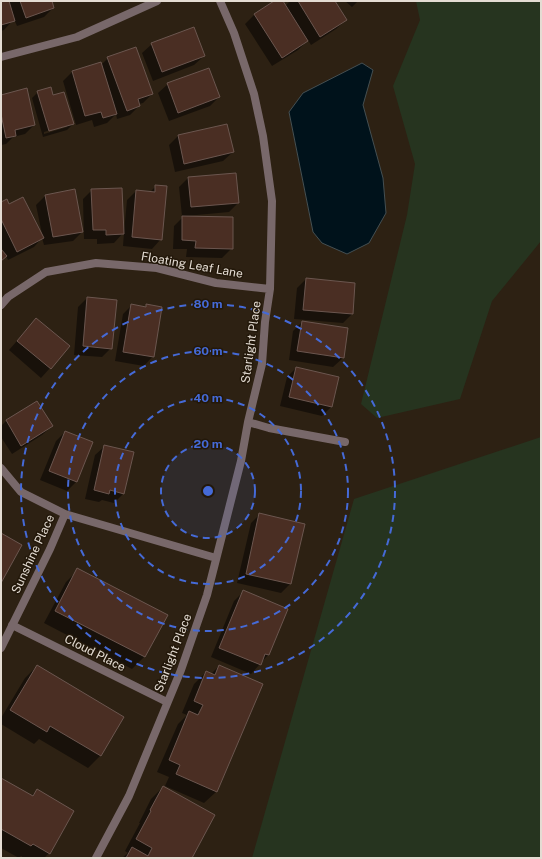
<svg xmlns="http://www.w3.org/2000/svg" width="542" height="859" viewBox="0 0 542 859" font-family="'Public Sans',sans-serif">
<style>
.green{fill:#26341f}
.water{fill:#00121b;stroke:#444f52}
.shadow{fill:#0007;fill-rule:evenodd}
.building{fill:#4a2e23;stroke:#6b564f}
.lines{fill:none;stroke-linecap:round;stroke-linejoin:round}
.street{stroke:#78686a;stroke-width:8}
.ring{fill:none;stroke:#456ad7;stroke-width:2;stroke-dasharray:7 5}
.labels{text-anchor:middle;stroke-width:3;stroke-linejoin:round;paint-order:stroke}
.street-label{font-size:12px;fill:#e4dcd3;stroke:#23180a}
.centre{fill:#456ad7;stroke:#23180a;stroke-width:2}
.ring-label{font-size:12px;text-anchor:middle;font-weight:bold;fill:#456ad7;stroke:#23180a;stroke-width:3;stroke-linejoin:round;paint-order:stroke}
</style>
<rect width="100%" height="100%" fill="#2d2113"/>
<path class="green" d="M416,1H541V241L492,301L460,399L377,418L361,404L407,215L415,164L393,86L420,20Z
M541,437V858H252L354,499Z"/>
<path class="water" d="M362,63L373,70L363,105L383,178L386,213L369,243L347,254L322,243L313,232L289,112L303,93Z"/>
<path class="shadow" d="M1,1H51L53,8L44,17L17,26L14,19L4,30L1,31Z
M276,1H282L285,6L290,1H334L346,20L336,29L311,45L308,40L298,50L272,66L245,24L254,15Z
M345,1H358L352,7Z
M152,44L204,56L194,65L153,81L142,53Z
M108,58L152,94L143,103L139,104V106L130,115L117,119L116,114L107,123L94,127L92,120L76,125L63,81L72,72L101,65Z
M168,84L219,97L210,106L169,121L158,93Z
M38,92L73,124L67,130L43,137L32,98ZM67,125V127L44,134V132Z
M1,96L34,125L25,134L13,137L6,144L1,145Z
M178,136L233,152L223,161L175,172L169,145Z
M188,178L238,203L229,212L186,216V217L232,248L222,258L186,257L187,249H173L174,226L184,216H182L179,187Z
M156,186L161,239L152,249L123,246L124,232L114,243L97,244V239H84L83,199L92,190L123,232H124L127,200L136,191L150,192Z
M45,196L82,232L73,241L44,245L42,238L34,247L8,260L6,256L1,261V250L3,252H4L1,247V203L9,205L42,234L36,205Z
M306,279L352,314L343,323L294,319L297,288Z
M87,298L111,348L102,357L74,355L78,307Z
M132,305L144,308L147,305L153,356L144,366L115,361L123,314Z
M36,319L50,368L41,378L9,350Z
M302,322L343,358L333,367L289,360L293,331Z
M296,368L331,407L322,416L280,406L287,377Z
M37,402L52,426L42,435L12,454L1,437V426L6,421Z
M65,432L91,443L76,482L67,491L40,480L56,441Z
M105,446L123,494L114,503L102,500L99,502L85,499L95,455Z
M260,514L290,584L281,593L237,583L251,523Z
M78,570L167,615L144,657L132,669L44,623L66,582Z
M243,592L268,655L251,674L211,657L234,601Z
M37,666L122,718L100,756L88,768L39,739L34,744L1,724V718L25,678Z
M219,666L216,792L204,803L165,786L169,777L157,772L178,724L187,715L182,713L194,684L206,672L211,674Z
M1,779L31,796L37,791L49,853L44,858H24L21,856L19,858L1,848Z
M163,787L191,858H122L128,853L125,851L140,823H139L151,799Z"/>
<path class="building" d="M1,1H9L15,21L1,25Z
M20,1H52L54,8L26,18Z
M274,1H283L308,41L282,58L254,14Z
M298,1H335L347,20L320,37Z
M194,27L205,56L162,72L151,43Z
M136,47L153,94L138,99L140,106L127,111L107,57Z
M101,62L117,114L103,118L101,112L85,116L72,71Z
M209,68L220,97L178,113L167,83Z
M51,87L53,95L64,92L74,124L49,131L37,91Z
M27,88L35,125L15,130L16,136L6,138L1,114V95Z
M227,124L234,152L184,164L178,135Z
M236,173L239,203L191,207L188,177Z
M155,185L167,186L162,240L132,237L136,190L155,192Z
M122,188L124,234L106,235V230H93L91,189Z
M75,189L83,232L53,237L45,195Z
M23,197L44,238L17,252L1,219V202L7,199L9,204Z
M182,216L233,217V249L195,248L196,241L182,240Z
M1,249L7,256L1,261Z
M306,278L355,283L353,314L303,310Z
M87,297L117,300L112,349L83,346Z
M131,304L146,307V304L162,307L154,357L123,352Z
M36,318L70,346L51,369L17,341Z
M302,321L348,328L344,358L297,351Z
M296,367L339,377L332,407L289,397Z
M37,401L53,426L21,446L6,420Z
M65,431L93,442L77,482L49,471Z
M104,445L134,452L124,494L110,490L109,494L94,490Z
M259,513L305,524L291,584L246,574Z
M1,533L22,545L1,583Z
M77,568L168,615L145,657L55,611Z
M243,590L288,609L269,655L265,654L261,665L219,648Z
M37,665L124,717L101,756L50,726L47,732L10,710Z
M219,665L263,684L217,792L176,774L180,765L169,760L189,711L198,715L203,705L194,701L206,671L215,675Z
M1,778L33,796L37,789L74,811L50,854L33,844L31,846L1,829Z
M163,786L215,815L192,858H126L132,847L148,856L152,848L136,839L151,811L150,810Z"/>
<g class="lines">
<path class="street" d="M1,57L77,37L157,1
M1,305L8,297L46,272L96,263L157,268L216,283L270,289
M248,422L269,428L345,442
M1,468L21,492L65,514L216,558
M12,625L167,702
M1,648L50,549L65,514
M96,858L129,796L181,670L207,595L241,461L248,422L262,364L265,322L270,289L272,201L263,136L254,94L234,33L220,1"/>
</g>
<circle cx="208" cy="491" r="47" fill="#456ad7" fill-opacity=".12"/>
<g class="ring">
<circle cx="208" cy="491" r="47"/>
<circle cx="208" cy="491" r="93"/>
<circle cx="208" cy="491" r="140"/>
<circle cx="208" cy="491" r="187"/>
</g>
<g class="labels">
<g class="street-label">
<text transform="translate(192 265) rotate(10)" y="4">Floating Leaf Lane</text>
<text transform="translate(251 342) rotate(-82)" y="4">Starlight Place</text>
<text transform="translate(33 554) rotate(-65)" y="4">Sunshine Place</text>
<text transform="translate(95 653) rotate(27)" y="4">Cloud Place</text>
<text transform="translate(173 653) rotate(-69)" y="4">Starlight Place</text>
</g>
</g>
<circle cx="208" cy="491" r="6" class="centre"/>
<g class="ring-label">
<text x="208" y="308">80 m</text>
<text x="208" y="355">60 m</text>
<text x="208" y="402">40 m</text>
<text x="208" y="448">20 m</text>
</g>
<rect width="542" height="859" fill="none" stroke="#e4dcd3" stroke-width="4"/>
</svg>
